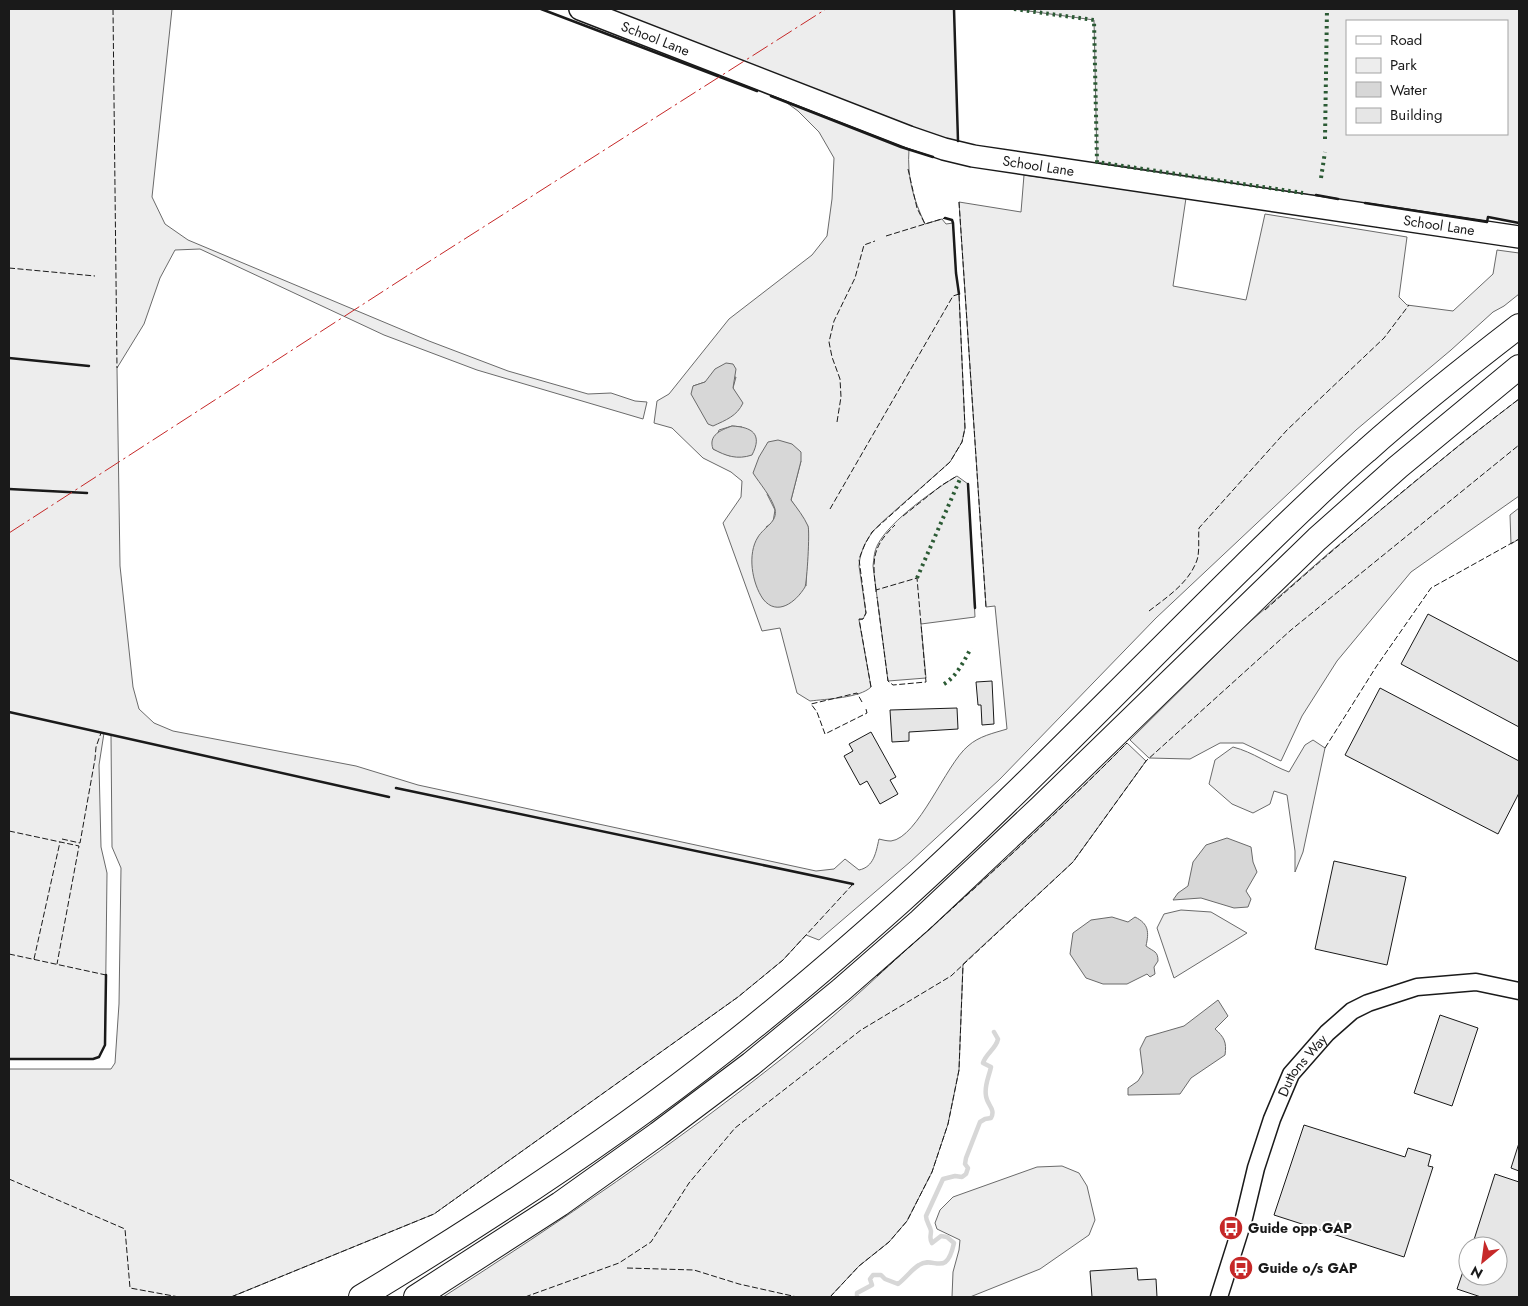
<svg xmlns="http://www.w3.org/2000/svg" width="1528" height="1306" viewBox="0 0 1528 1306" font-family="Jost,sans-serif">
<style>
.green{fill:#ededed;stroke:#6a6a6a;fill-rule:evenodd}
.water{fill:#d7d7d7;stroke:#6a6a6a}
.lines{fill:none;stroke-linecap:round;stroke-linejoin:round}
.stream{stroke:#d7d7d7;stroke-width:4.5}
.building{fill:#e6e6e6;stroke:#1a1a1a}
.minor-casing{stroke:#1a1a1a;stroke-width:19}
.major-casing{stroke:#1a1a1a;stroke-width:24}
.highway-casing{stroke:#1a1a1a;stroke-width:26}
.minor{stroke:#fff;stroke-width:16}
.major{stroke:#fff;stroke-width:21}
.highway{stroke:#fff;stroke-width:24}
.hedge{stroke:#2b5a34;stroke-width:4;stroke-dasharray:2.5 4;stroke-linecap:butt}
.fence{stroke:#1a1a1a;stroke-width:1;stroke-dasharray:6 2.5;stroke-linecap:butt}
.wall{stroke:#1a1a1a;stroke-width:2.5}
.power{stroke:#c62828;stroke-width:1;stroke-dasharray:18 4 2.5 4;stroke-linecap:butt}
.labels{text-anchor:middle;stroke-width:4;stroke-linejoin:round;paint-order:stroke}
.street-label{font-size:14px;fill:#1a1a1a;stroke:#fff}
.poi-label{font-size:14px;font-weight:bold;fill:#1a1a1a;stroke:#fff;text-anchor:start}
</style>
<rect width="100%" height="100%" fill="#fff"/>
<path class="green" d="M9,9H172L152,197L165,224L188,240L429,341L508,371L588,394L611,393L635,401L647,402L643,419L477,370L384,335L200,249L175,250L160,278L144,324L117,368L120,566L133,687L139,709L154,723L173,731L356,766L418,785L816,871L834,869L845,859L859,870C874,867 876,852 879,839C883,840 887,841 891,841C918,838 946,764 968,746C979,736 994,733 1007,729L995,606L986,607L959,202L1021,212L1024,175L1186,198L1173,286L1246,300L1265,214L1407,237L1399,297L1407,305L1453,311L1493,274L1497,250L1519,253V294L1504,306L1493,312L1451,350L1356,430L1156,618L1000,779L910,862L819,940L806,935L783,960L738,997L434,1214L231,1297H9V1069H111L115,1063L119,1004L121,868L112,847L111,735L104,733L99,765L101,847L107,873L105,1045L99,1057L93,1059H9Z
M607,9H954L958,141L928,134Z
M1014,9H1519V223L1488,217L1487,222L1097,162L1094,20ZM1347,21H1507V134H1347Z
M783,100L909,149C907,178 913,198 925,224L942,219L946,224L953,223L956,273L959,294L965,428L962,442L950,462L881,523C869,534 860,549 859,566L866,613L863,619L859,620L871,687C860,698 826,699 810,701L797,693L780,628L762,631L723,523L741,497L742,481L731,472L703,458L672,428L654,423L657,401L669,394L729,319L812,255L827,236L832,199L834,158L819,132L798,111ZM736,377L733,388L737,397L693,386L705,382ZM732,426L742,427L730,456L713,449L719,430ZM801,461L791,500L808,527L806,586L766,527L773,522L775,510L767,494Z
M1519,399V496L1411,572L1337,661L1302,716L1281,761L1243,743H1220L1190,759L1149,758L1130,740L1244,627L1330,552L1463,442Z
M957,476L968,484L975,617L921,624L926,678L888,681L873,566C874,558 874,551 878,544C890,521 935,489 957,476Z
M1519,508V539L1511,544L1510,515Z
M1313,740L1325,748L1303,852L1295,872V851L1287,795L1274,791L1270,804L1253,813L1232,804L1209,784L1215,760L1233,747C1253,752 1270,765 1289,772L1305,745Z
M1127,743L1146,761L1073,862L963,964L959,1070L948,1124L932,1172L907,1221L889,1242L859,1266L830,1297H443C560,1222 675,1144 784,1057C832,1019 878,976 923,934C993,872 1061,809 1127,743Z
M1181,910L1211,912L1247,933L1174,978L1157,928L1164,914Z
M1062,1166L1079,1173L1087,1186L1095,1220L1089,1235L1040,1269L970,1297H952L953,1272L959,1250L960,1240L937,1229L935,1223L940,1210L953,1197L1037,1167Z"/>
<path class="water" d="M726,363L733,364L736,369L733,388L743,403C737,416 726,420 713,426L708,424L691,394L693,386L705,382L715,369Z
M732,426C752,427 763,434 752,455C737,460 726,456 713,449C708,435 721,430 732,426Z
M778,440L792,444L801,452V461L791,500C797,508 804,517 808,526C810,531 807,582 805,587C796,602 777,617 763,599C752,583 747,554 758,537C764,527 778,522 775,509C771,496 760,484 753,473L759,457L768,442Z
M1227,838L1251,847L1253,862L1257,872L1246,891L1251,899L1248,907L1234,908L1201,898L1173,900L1178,893L1188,886L1193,862L1206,845Z
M1112,917L1128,922L1135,917C1149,924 1149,932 1146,946C1154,952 1158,951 1158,961L1154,967L1155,974L1150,977L1147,974L1127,984H1103L1086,978L1070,954L1073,933L1091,920Z
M1218,1000L1228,1016L1215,1029C1224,1037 1227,1042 1225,1055L1191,1078L1180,1094L1128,1095V1088L1138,1081L1143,1073L1140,1049L1146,1037L1184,1026Z"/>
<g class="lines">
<path class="stream" d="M857,1297V1293L872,1285L870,1279L873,1275H881L885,1279L898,1284C906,1278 911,1270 919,1265C934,1255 946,1279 954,1243L947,1237L941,1236L932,1243C929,1238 931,1236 931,1231C930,1225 926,1222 926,1216L943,1179L955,1176L962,1177L966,1174L968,1168L965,1164L966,1158L980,1122L985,1119L991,1118C996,1109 987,1105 986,1096C984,1085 989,1077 991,1067L983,1063C986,1053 996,1049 998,1039L994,1032"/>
</g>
<path class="building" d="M1428,614L1519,662V727L1401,664Z
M992,681L994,724L982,725L981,705H978L976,682Z
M1380,688L1519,761V793L1498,834L1345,755Z
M957,708L958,729L909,732V741L892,742L890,710Z
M871,732L896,777L890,780L898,794L880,804L867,781L860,785L844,756L853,751L849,744Z
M1334,861L1406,877L1387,965L1315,949Z
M1440,1015L1478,1028L1452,1106L1414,1093Z
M1304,1125L1405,1157L1408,1148L1431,1155L1428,1166L1433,1167L1404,1257L1274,1215Z
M1519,1143V1171L1511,1168Z
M1495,1174L1519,1182V1297H1481L1457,1289L1468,1257V1276H1498V1246H1472Z
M1137,1268L1138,1280L1156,1279L1157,1297H1092L1090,1271Z"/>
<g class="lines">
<g class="minor-casing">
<g id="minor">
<path id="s1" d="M1219,1297L1244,1218L1256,1168L1272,1119L1291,1074L1327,1033L1352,1011L1368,1003L1417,987L1476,982L1519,991"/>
</g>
</g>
<g class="major-casing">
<g id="major">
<path id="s2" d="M580,9L909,137L944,149L973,156L1519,237"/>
</g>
</g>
<g class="highway-casing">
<path id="highway" d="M361,1297C487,1221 611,1140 726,1049C786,1002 844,952 901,901C1019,794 1130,678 1244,566C1284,527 1324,487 1366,451C1415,407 1467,366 1519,326
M416,1297L560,1204L658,1134L751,1064L841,990L920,921L1040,808L1317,539L1398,467L1519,367"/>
</g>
<use href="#minor" class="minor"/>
<use href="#major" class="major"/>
<use href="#highway" class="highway"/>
<path class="hedge" d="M1014,9L1094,20L1097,162L1303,193
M1325,139L1327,9
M1321,178L1325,152
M917,578L960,479
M944,684C957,676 964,661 971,648"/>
<path class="fence" d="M113,9L117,368
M908,169L917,208L925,224L945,218
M959,202L986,607
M886,236L925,224
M9,268L95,276
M837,422L841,397L840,379L832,357L829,342L834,321L855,278L864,245L875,241
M830,509L953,296L959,294
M903,516L942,485L957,476
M876,590C872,560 872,547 895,525
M876,592V590L917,578L926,682L893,685L888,681L877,597
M1265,610C1347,537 1431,466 1519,399
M1149,611C1167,597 1189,583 1197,560C1200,551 1198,538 1199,528L1287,430L1384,338L1409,305
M871,687L859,619H863L866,613L859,559L865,544L872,532L950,462L962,442L965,428L959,294
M862,702L857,693L811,704L817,712L825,734L867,713L866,709
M1325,748L1376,667L1431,588L1519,539
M9,831L79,846L57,964
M62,839L80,843L95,759L96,747L101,733
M9,954L106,975
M34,959L60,842
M877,976C962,900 1047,824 1127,743
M9,1179L125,1229L130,1288L179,1297
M627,1268L694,1270L739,1284L797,1297
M231,1297L434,1214L738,997L783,960L853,884
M525,1297L619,1263L651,1242L689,1183L735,1128L861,1030L951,976L1073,862L1146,761L1291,630L1519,445
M830,1297L859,1266L889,1242L907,1221L932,1172L948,1124L959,1070L963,965"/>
<path class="wall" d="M541,9L757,91
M954,9L958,141
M771,96L901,147L933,157
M1316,195L1338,199
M1365,203L1487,222L1488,217L1519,223
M945,218L952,220L953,223L956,273L959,294
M9,358L89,366
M968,484L975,608
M9,489L87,493
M9,712L389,797
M396,788L853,884
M9,1059H93L99,1057L105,1045L106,975"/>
<path class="power" d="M9,533L430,261L826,9"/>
</g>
<defs>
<g id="bus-disc" transform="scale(1.25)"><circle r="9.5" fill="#c62828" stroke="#fff"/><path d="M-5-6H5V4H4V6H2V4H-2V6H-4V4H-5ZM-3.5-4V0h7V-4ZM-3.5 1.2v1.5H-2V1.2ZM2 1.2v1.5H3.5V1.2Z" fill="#fff"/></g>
</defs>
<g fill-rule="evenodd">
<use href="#bus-disc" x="1231" y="1228"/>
<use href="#bus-disc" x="1241" y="1268"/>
</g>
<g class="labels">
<g class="street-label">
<text dy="5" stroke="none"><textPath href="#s2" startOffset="81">School Lane</textPath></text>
<text dy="5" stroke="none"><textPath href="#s2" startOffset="486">School Lane</textPath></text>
<text dy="5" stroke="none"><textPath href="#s2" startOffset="891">School Lane</textPath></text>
<text dy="5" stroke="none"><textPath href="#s1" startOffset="248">Duttons Way</textPath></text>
</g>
<g class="poi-label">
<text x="1248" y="1233">Guide opp GAP</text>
<text x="1258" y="1273">Guide o/s GAP</text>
</g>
</g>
<rect width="1528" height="1306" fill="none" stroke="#1a1a1a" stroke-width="20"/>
<rect x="1346" y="20" width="162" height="115" fill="#ffffff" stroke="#a3a3a3"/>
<rect x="1356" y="36" width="25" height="8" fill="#ffffff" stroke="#a3a3a3"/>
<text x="1390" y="45" font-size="15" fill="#1a1a1a">Road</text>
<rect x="1356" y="58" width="25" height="15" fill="#ededed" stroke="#a3a3a3"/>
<text x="1390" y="70" font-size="15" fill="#1a1a1a">Park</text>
<rect x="1356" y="82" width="25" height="15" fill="#d7d7d7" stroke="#a3a3a3"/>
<text x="1390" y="95" font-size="15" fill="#1a1a1a">Water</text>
<rect x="1356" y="108" width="25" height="15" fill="#e6e6e6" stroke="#a3a3a3"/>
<text x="1390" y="120" font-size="15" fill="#1a1a1a">Building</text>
<g transform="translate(1483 1261) rotate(209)"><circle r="24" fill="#ffffff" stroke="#a3a3a3"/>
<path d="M0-4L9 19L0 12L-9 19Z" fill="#c62828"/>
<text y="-8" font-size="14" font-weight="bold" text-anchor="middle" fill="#1a1a1a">N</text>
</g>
</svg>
